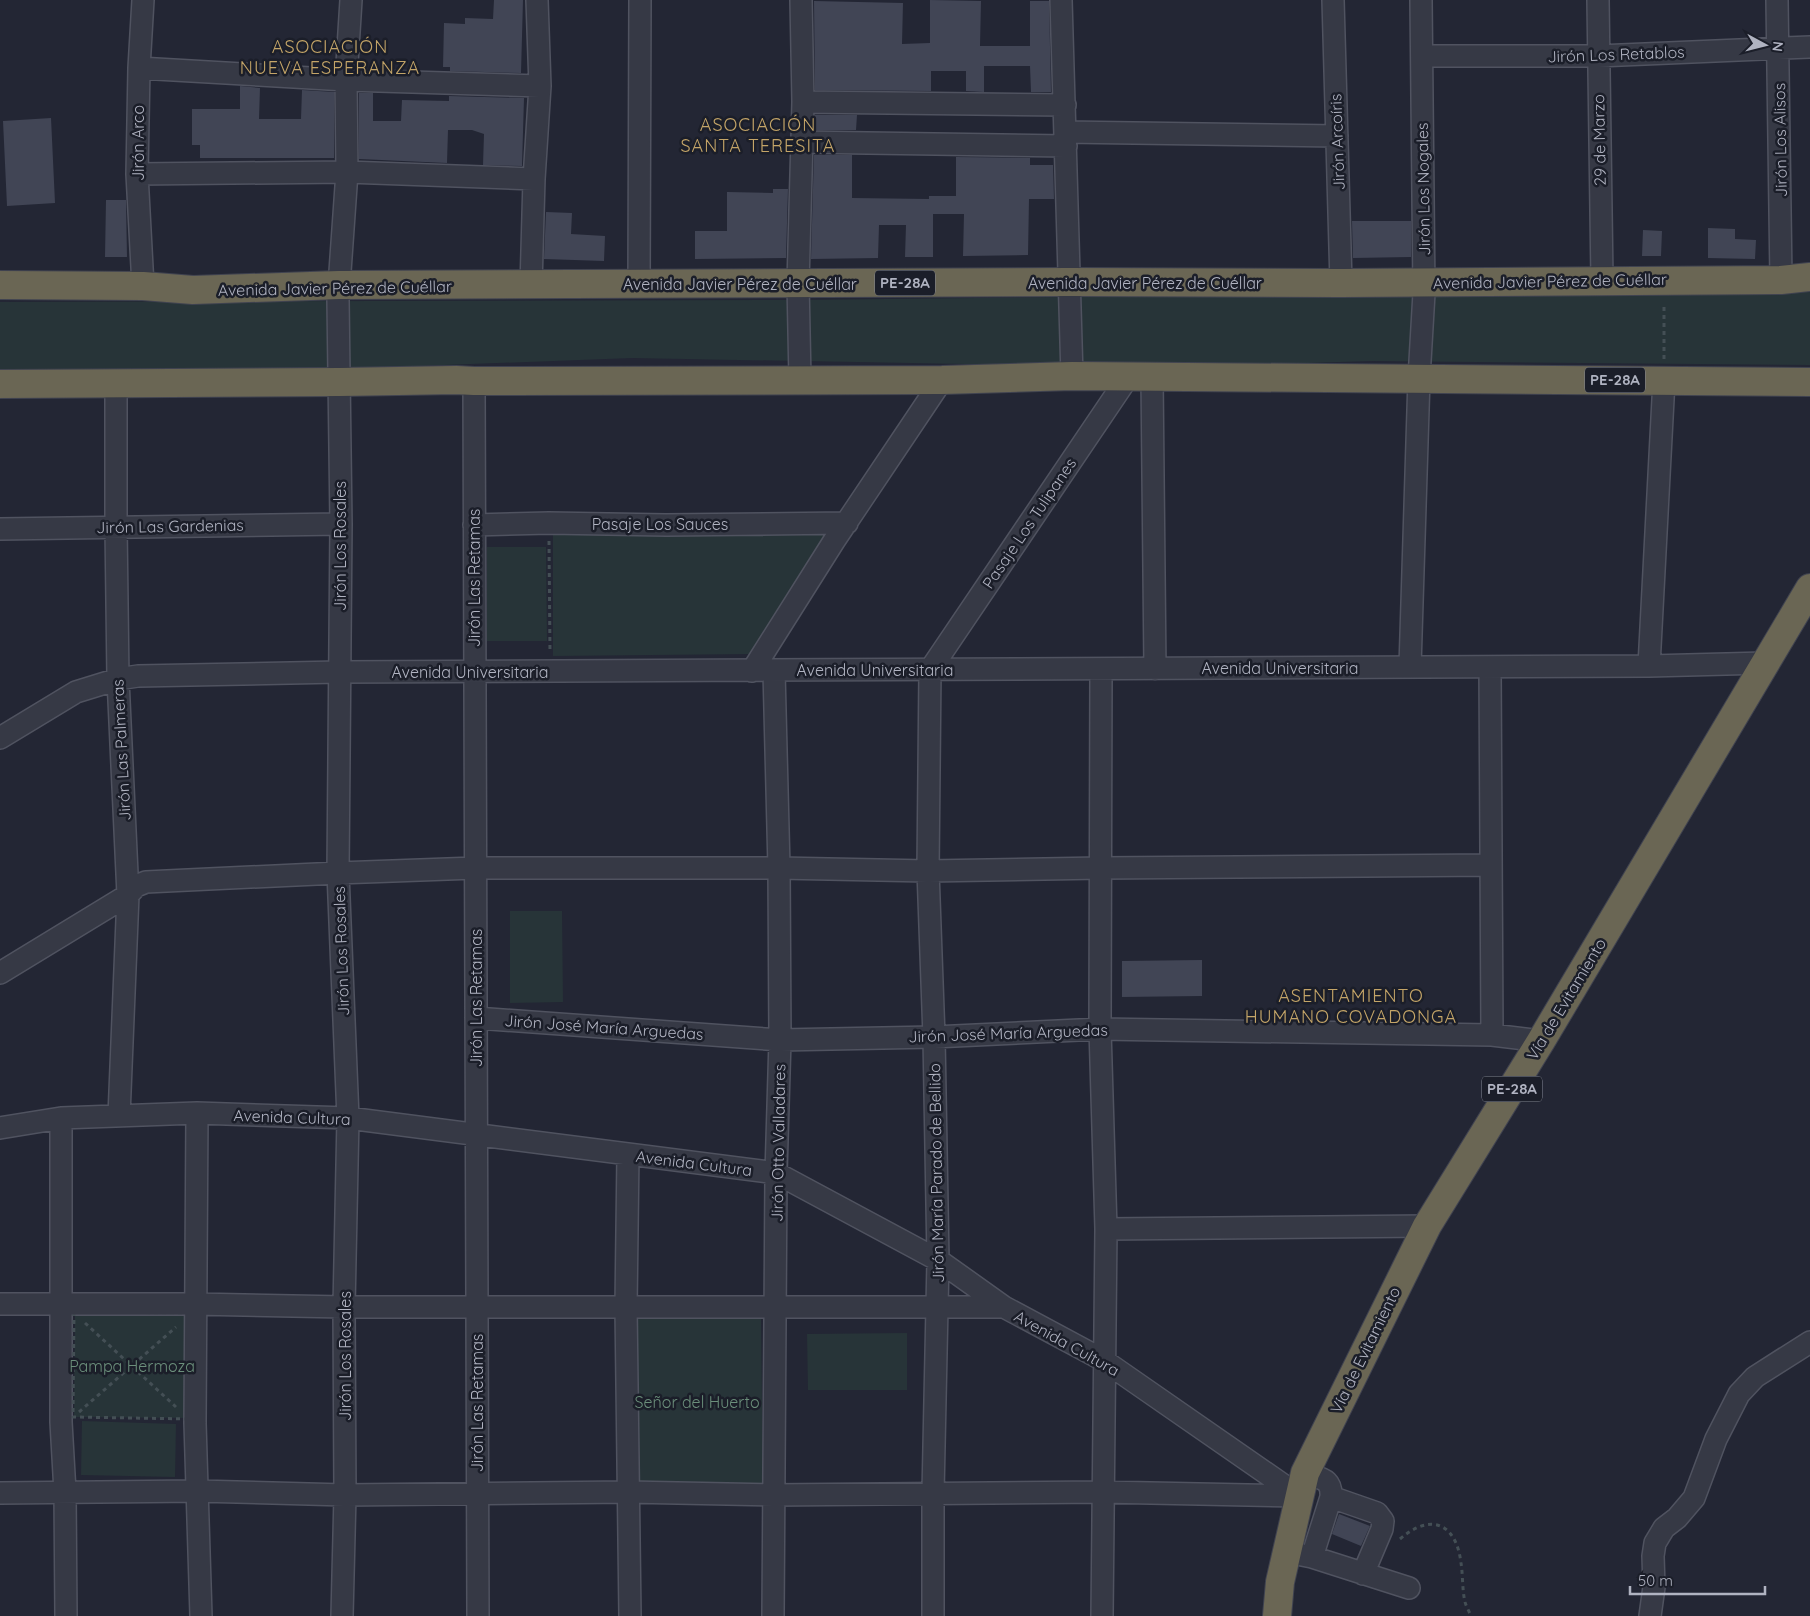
<svg xmlns="http://www.w3.org/2000/svg" width="1810" height="1616" viewBox="0 0 1810 1616" font-family="Quicksand,sans-serif">
<style>
.green{fill:#273438}
.building{fill:#414555}
.lines{fill:none;stroke-linecap:round;stroke-linejoin:round}
.minor-casing{stroke:#505360;stroke-width:24}
.highway-casing{stroke:#404350;stroke-width:30}
.path{stroke:#444f55;stroke-width:3;stroke-dasharray:4 4;stroke-linecap:butt}
.minor{stroke:#363945;stroke-width:21}
.highway{stroke:#6a6654;stroke-width:28}
.labels{text-anchor:middle;stroke-width:5;stroke-linejoin:round;paint-order:stroke}
.shield{fill:#1b1e29;stroke:#838693;stroke-width:1}
.shield-label{font-size:15px;font-weight:bold;fill:#b0b3c1}
.street-label{font-size:16px;fill:#b0b3c1;stroke:#1b1e29}
.park-label{font-size:16px;fill:#6b8f7b;stroke:#1b1e29}
.neighbourhood-label{font-size:18px;letter-spacing:1px;fill:#c4a568;stroke:#1b1e29}
</style>
<rect width="100%" height="100%" fill="#232634"/>
<path class="green" d="M1810,292V365L1371,361L1276,364L1197,363L1071,366L632,358L340,369L0,371V302L800,300L1156,296L1246,297L1424,293Z
M553,533H831L753,654L553,656Z
M487,547H546L547,641H487Z
M510,911H562L563,1002L510,1003Z
M75,1313L190,1314L189,1418L74,1417Z
M632,1317L761,1318L763,1486L633,1487Z
M907,1333V1390H808L807,1334Z
M82,1421L176,1424L175,1477L81,1475Z"/>
<path class="building" d="M494,0H523L521,73L450,71V67H443L444,23L465,24V18L493,19Z
M930,0L981,1L980,46H1030V1H1049L1051,92H1031L1030,66H984V92L966,91V71H931V91L815,90L814,1L903,3L902,44L930,43Z
M240,86L260,88L259,119H301L302,90L334,92V158H200V145H192V109H240Z
M359,93H373V121H401L402,100L449,101V96L524,98L522,166L483,165L484,134L472,130H448L447,163L359,159Z
M815,115H857L856,130H815Z
M51,118L55,203L7,206L3,121Z
M814,155H852V198L929,199V196H956V157L1030,158V165H1053L1054,199H1029L1028,255L963,256L964,214H933V257H905L906,225H879L878,258L811,259Z
M773,189H788L786,258L695,259V231H727V192L773,193Z
M106,200H126L127,257H105Z
M546,212L572,213L571,234L605,236L604,261L544,259Z
M1352,221H1411V257L1353,258Z
M1708,228L1735,229V239L1756,240L1755,259L1708,258Z
M1643,230L1662,231L1661,256H1642Z
M1202,960V996L1122,997V961Z
M1339,1514L1370,1526L1361,1546L1332,1534Z"/>
<g class="lines">
<g class="minor-casing">
<path id="minor" d="M143,0L139,68L137,174L143,286
M1061,0L1072,376
M1333,0L1341,283
M1598,0L1602,280
M1777,0L1781,280
M1422,56H1598L1810,47
M139,68L346,80L540,86
M803,102L1065,105
M1065,132L1337,136
M801,142L1066,146
M137,174L347,172L534,179
M639,284L640,0
M531,286L534,179L540,86L537,0
M1152,377L1155,669
M800,380L798,283L803,102L801,0
M474,381L478,1616
M116,384V526L118,679L128,895L119,1116
M474,525L549,523L666,525L847,523
M0,529L341,524
M1649,666L1664,380
M1410,667L1419,378L1424,293L1421,0
M1490,667L1492,1035
M1101,669L1100,1029L1106,1229L1102,1616
M752,671L834,541L942,380
M0,738L76,692L118,679L138,676L339,672L1649,666L1765,663
M0,973L128,895L136,886L146,882L338,873L475,868H779L928,871L1101,868L1491,865
M476,1018L780,1040L934,1037L1100,1029L1492,1035L1541,1041
M197,1113L195,1423L201,1616
M61,1118V1422L65,1492L66,1616
M0,1128L61,1118L197,1113L348,1118L776,1173L938,1260L1004,1307L1103,1360L1299,1496
M628,1154L626,1307L630,1616
M1106,1229L1427,1226
M0,1304H195L344,1307H1004
M1305,1473C1321,1479 1332,1478 1331,1497L1312,1557
M0,1493L198,1491L345,1495L628,1492L774,1495L1102,1492L1299,1496
M1331,1497L1377,1513L1383,1521L1382,1529L1363,1574
M1287,1552L1312,1557L1409,1588
M342,1616L345,1495L344,1307L348,1118L338,873L341,524L338,300L347,172L346,80L351,0
M773,1616L776,1173L780,1040L779,868L774,671
M933,1616V1493L938,1260L934,1037L928,871L930,670L1128,377
M1650,1616L1654,1587L1653,1556L1655,1543L1664,1528L1677,1518L1694,1498L1716,1439L1739,1394L1755,1377L1810,1342"/>
</g>
<g class="highway-casing">
<path id="highway" d="M0,285L143,286L193,290L339,285L1069,282L1341,283L1781,280L1810,277
M0,384L340,382L456,380L474,381L942,380L1072,376L1810,382
M1277,1616L1280,1582L1305,1473L1427,1226L1541,1041L1810,588"/>
</g>
<path class="path" d="M1664,359V303
M549,541L550,653
M74,1312L190,1313V1419L73,1417Z
M85,1323L176,1407
M79,1412L176,1327
M1400,1539C1430,1513 1456,1522 1461,1563C1463,1575 1462,1589 1465,1602C1466,1606 1469,1611 1471,1616"/>
<use href="#minor" class="minor"/>
<use href="#highway" class="highway"/>
</g>
<g class="labels">
<g class="shield">
<rect x="875" y="270.5" width="60" height="25" rx="4"/>
<rect x="1585" y="367.5" width="60" height="25" rx="4"/>
<rect x="1482" y="1076.5" width="60" height="25" rx="4"/>
</g>
<g class="shield-label">
<text x="905" y="288">PE-28A</text>
<text x="1615" y="385">PE-28A</text>
<text x="1512" y="1094">PE-28A</text>
</g>
<g class="street-label">
<text transform="translate(1616 54) rotate(-2)" y="6">Jirón Los Retablos</text>
<text transform="translate(1599 140) rotate(-91)" y="6">29 de Marzo</text>
<text transform="translate(1780 140) rotate(-91)" y="6">Jirón Los Alisos</text>
<text transform="translate(1337 142) rotate(-92)" y="6">Jirón Arcoíris</text>
<text transform="translate(138 143) rotate(-90)" y="6">Jirón Arco</text>
<text transform="translate(1423 189) rotate(-91)" y="6">Jirón Los Nogales</text>
<text transform="translate(1550 281) rotate(-1)" y="6">Avenida Javier Pérez de Cuéllar</text>
<text x="1145" y="289">Avenida Javier Pérez de Cuéllar</text>
<text x="740" y="290">Avenida Javier Pérez de Cuéllar</text>
<text transform="translate(335 288) rotate(-1)" y="6">Avenida Javier Pérez de Cuéllar</text>
<text transform="translate(1029 523) rotate(-56)" y="6">Pasaje Los Tulipanes</text>
<text x="660" y="530">Pasaje Los Sauces</text>
<text transform="translate(170 526) rotate(-1)" y="6">Jirón Las Gardenias</text>
<text transform="translate(340 546) rotate(-90)" y="6">Jirón Los Rosales</text>
<text transform="translate(474 578) rotate(-90)" y="6">Jirón Las Retamas</text>
<text x="1280" y="674">Avenida Universitaria</text>
<text x="875" y="676">Avenida Universitaria</text>
<text x="470" y="678">Avenida Universitaria</text>
<text transform="translate(121 750) rotate(-93)" y="6">Jirón Las Palmeras</text>
<text transform="translate(341 951) rotate(-92)" y="6">Jirón Los Rosales</text>
<text transform="translate(476 998) rotate(-90)" y="6">Jirón Las Retamas</text>
<text transform="translate(1566 999) rotate(-59)" y="6">Vía de Evitamiento</text>
<text transform="translate(604 1027) rotate(4)" y="6">Jirón José María Arguedas</text>
<text transform="translate(1008 1033) rotate(-2)" y="6">Jirón José María Arguedas</text>
<text transform="translate(292 1117) rotate(2)" y="6">Avenida Cultura</text>
<text transform="translate(778 1143) rotate(-89)" y="6">Jirón Otto Valladares</text>
<text transform="translate(694 1163) rotate(7)" y="6">Avenida Cultura</text>
<text transform="translate(936 1173) rotate(-91)" y="6">Jirón María Parado de Bellido</text>
<text transform="translate(1067 1343) rotate(29)" y="6">Avenida Cultura</text>
<text transform="translate(1365 1350) rotate(-64)" y="6">Vía de Evitamiento</text>
<text transform="translate(345 1356) rotate(-90)" y="6">Jirón Los Rosales</text>
<text transform="translate(477 1403) rotate(-90)" y="6">Jirón Las Retamas</text>
</g>
<g class="park-label">
<text x="132" y="1372">Pampa Hermoza</text>
<text x="697" y="1408">Señor del Huerto</text>
</g>
<g class="neighbourhood-label">
<text x="330" y="53">ASOCIACIÓN<tspan x="330" dy="21">NUEVA ESPERANZA</tspan></text>
<text x="758" y="131">ASOCIACIÓN<tspan x="758" dy="21">SANTA TERESITA</tspan></text>
<text x="1351" y="1002">ASENTAMIENTO<tspan x="1351" dy="21">HUMANO COVADONGA</tspan></text>
</g>
</g>
<g transform="translate(1765 45) rotate(97)" stroke="#1b1e29" stroke-width="4" paint-order="stroke">
<path d="M0-4L9 19L0 12L-9 19Z" fill="#b0b3c1"/>
<text y="-8" font-size="14" font-weight="bold" text-anchor="middle" fill="#b0b3c1">N</text>
</g>
<path d="M1630 1586v8h135v-8" fill="none" stroke="#b0b3c1" stroke-width="2.5"/>
<text x="1638" y="1586" font-size="15" fill="#b0b3c1" stroke="#1b1e29" stroke-width="4" paint-order="stroke">50 m</text>
</svg>
